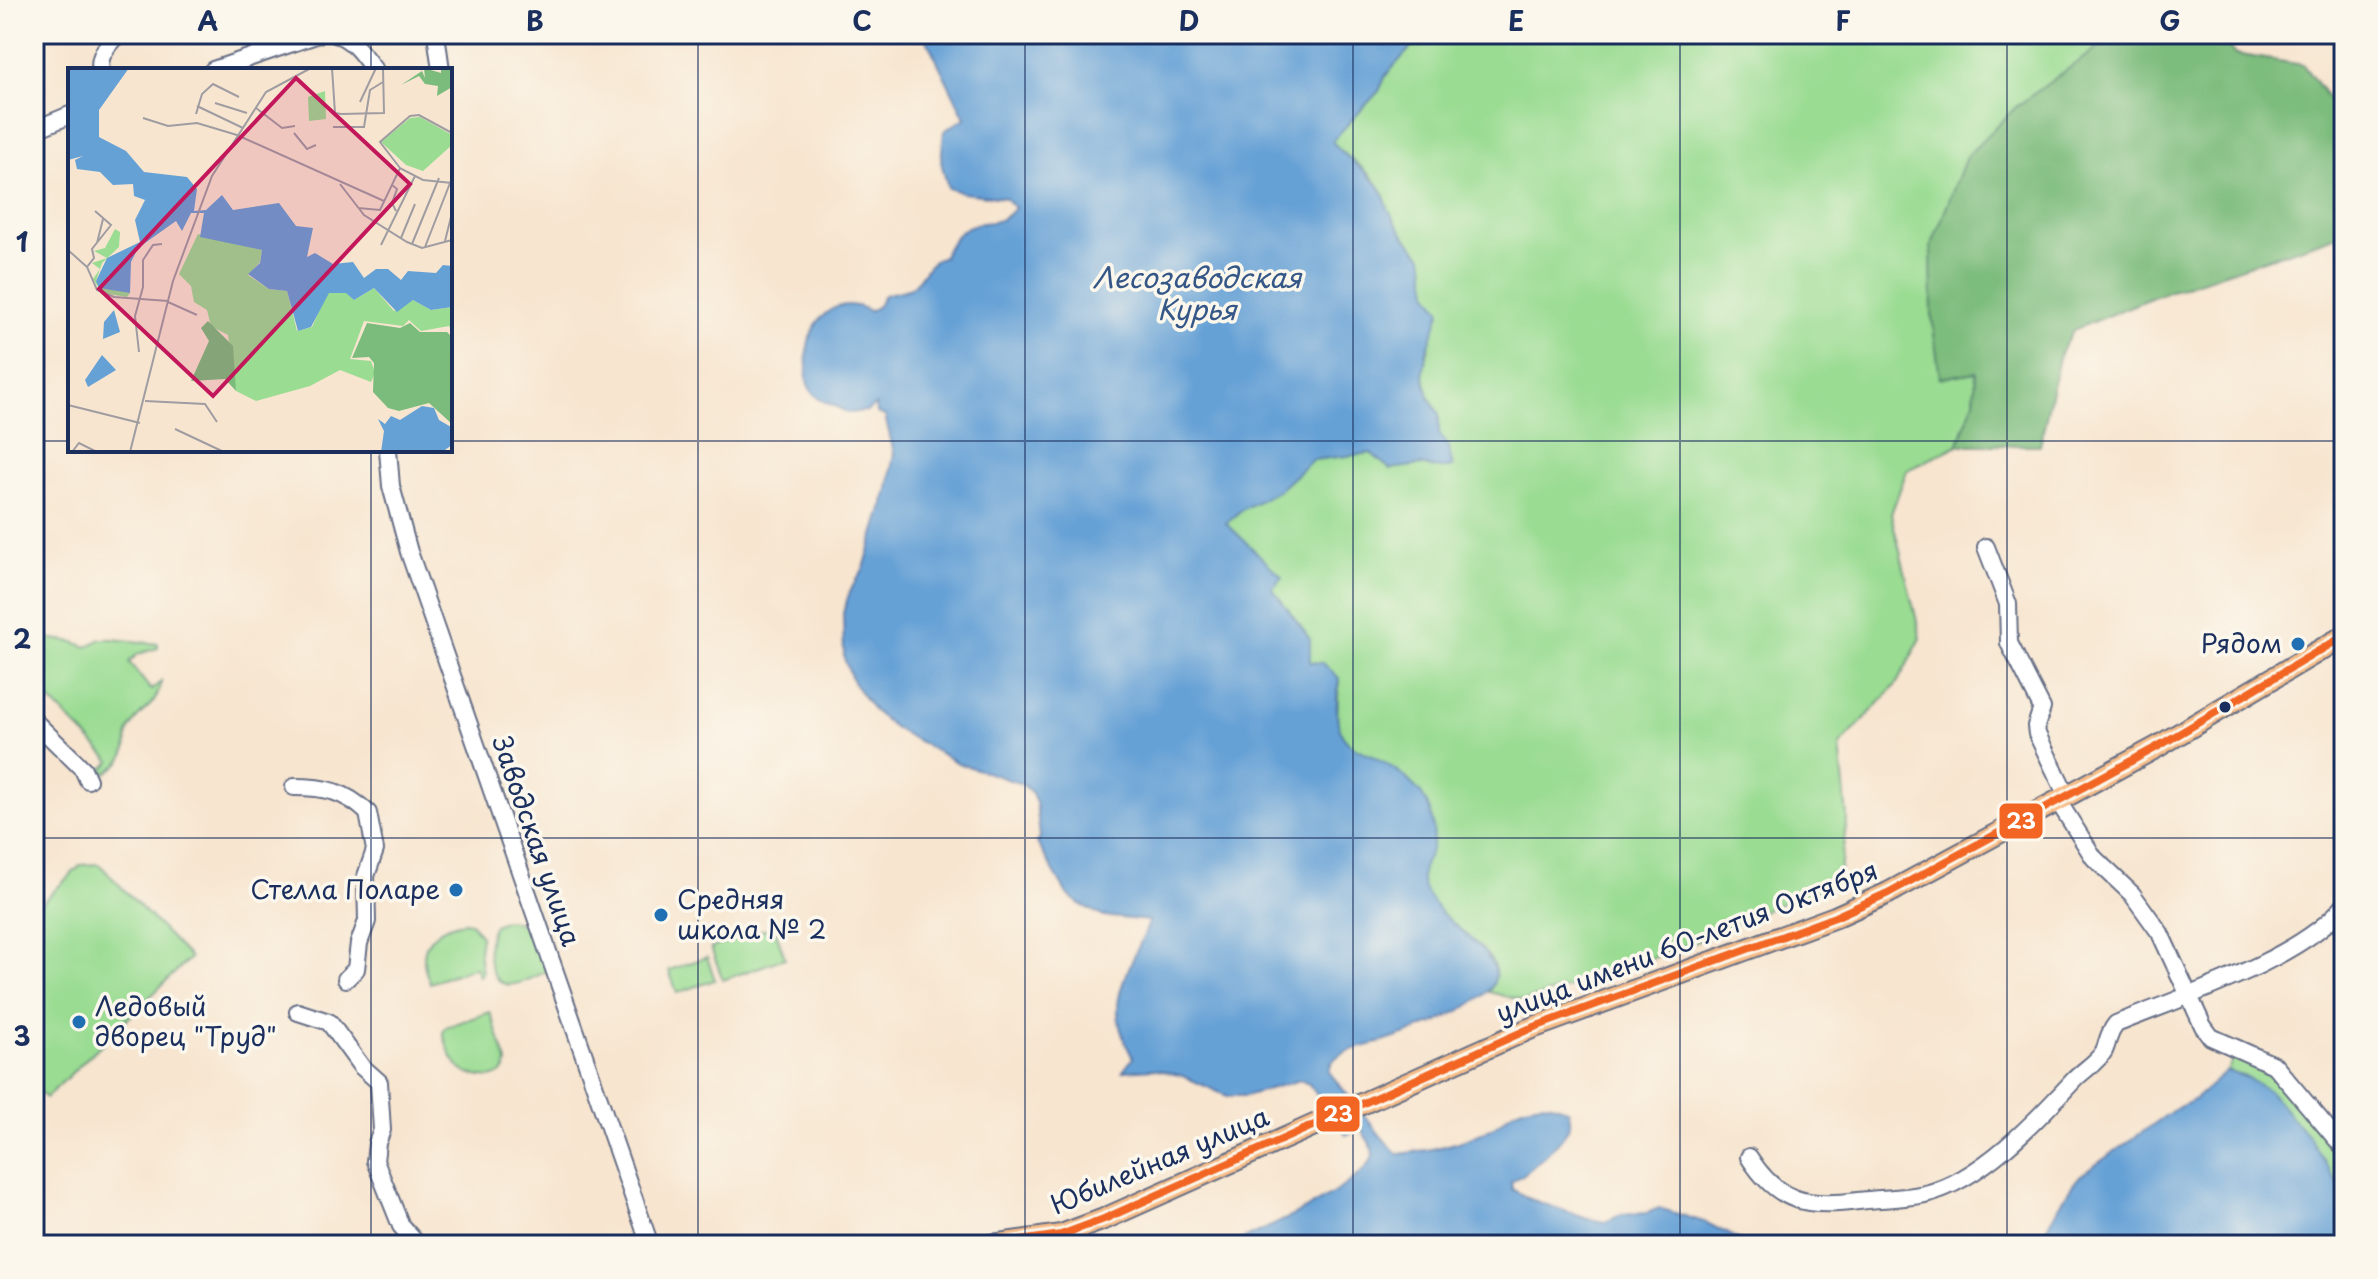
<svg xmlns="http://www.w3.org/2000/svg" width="2378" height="1279" viewBox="0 0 2378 1279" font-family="'Playpen Sans',sans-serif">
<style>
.green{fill:#9adc92;stroke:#5a8678;stroke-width:2}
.forest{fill:#7bbc7c;stroke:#4b766d;stroke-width:2}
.water{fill:#66a1d6;stroke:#40689a;stroke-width:2}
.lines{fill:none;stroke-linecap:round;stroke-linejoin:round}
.minor-casing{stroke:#686f86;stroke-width:20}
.major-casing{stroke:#686f86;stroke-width:24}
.minor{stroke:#fff;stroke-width:16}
.major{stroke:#f7bd88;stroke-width:20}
.bus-1-casing{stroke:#fbf7ec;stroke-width:14}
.bus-1{stroke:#f26522;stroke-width:8}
.grid{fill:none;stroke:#1b2f5e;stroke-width:2;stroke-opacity:0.55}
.poi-dot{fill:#1f6fb2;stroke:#fbf7ec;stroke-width:3}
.bus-dot{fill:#1b2f5e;stroke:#fbf7ec;stroke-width:3}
.labels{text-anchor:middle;stroke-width:7;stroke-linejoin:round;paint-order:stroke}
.poi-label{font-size:26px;fill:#1b2f5e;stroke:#fbf7ec;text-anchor:end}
.street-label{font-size:26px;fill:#1b2f5e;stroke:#fbf7ec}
.water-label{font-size:28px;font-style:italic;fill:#355788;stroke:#fbf7ec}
.inset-road{fill:none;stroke:#9f9ca2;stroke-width:2}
.view{fill:#c2185b;fill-opacity:0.15;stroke:#c2185b;stroke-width:4}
.inset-edge{fill:none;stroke:#1b2f5e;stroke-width:4}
.line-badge{stroke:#fbf7ec;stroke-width:3}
.badge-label{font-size:22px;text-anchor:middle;font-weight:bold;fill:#fff}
.neatline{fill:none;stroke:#1b2f5e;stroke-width:3}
.grid-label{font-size:26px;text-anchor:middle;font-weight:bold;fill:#1b2f5e}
</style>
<rect width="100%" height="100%" fill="#fbf7ec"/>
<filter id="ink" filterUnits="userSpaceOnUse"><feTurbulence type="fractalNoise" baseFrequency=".0125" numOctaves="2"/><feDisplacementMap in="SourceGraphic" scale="16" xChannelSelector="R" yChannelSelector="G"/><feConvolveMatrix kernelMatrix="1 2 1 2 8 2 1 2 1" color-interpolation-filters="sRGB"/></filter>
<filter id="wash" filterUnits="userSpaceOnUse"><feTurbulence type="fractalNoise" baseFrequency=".006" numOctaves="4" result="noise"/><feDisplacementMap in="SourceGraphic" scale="32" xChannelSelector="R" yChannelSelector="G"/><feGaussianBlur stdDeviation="1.8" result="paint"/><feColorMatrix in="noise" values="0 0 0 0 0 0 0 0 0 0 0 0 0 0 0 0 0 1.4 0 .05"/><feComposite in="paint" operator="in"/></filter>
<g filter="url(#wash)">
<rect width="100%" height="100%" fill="#f7e5cf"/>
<path class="green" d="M1423,34H2112L1940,377L1976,372L1974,401L1958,445L1907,470L1891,514L1921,638L1896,685L1840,745L1847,818L1838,885L1771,907L1711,936L1596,979L1524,1001L1489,992C1493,985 1497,978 1495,969C1488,939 1409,908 1423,866C1424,860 1428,855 1431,849L1399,772L1347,745L1337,725L1339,678L1310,662V639L1272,588L1282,578L1226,523L1241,510L1279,490L1312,460L1371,453L1390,469L1420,465L1440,469L1448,446L1439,433V414L1429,397L1423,373L1432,334L1423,257C1407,242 1395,226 1387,206C1385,201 1384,194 1381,189C1370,169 1346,159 1332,141L1379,91L1386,75Z
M34,632L45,638L74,642L87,647L101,639H112L158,644V648L138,654L129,662L151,690L161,682C156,708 145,705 133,724C119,744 138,751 107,773L100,772L111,761L50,700L38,710L34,706Z
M99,864L190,958L46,1098L34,1086V910L81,865Z
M506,920C533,921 542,948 549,970C538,975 517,987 505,984C486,979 485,938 494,925Z
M464,922L471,923L481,936L479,952L482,973L479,976L475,967L430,983C415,950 429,928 464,922Z
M774,926L785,958L723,980L711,948Z
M707,957L715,980L677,993L669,970Z
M490,1012L507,1062C506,1084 472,1079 460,1068C450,1059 447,1045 443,1032L446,1027Z
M2234,1058C2278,1064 2314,1124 2341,1157L2344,1162V1193L2311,1140L2245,1077L2227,1071Z"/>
<path class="forest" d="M2112,34H2219L2235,54L2303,65L2344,120V233L2153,297L2073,330L2060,353L2040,445H1958L1974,401L1976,372L1940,378L1932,319L1931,247L1966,157L2017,106L2108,40Z"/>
<path class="water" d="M924,34H1423L1386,75L1379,91L1332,141C1346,159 1365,169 1379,186C1384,192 1385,202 1389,210C1398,229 1408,242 1423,256L1428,292L1441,310L1426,354L1423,373L1429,397L1439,414V433L1448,446L1453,467L1440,469L1420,465L1390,469L1371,453L1312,460L1279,490L1241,510L1226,523L1282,577L1272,588L1310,639V662L1323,663L1339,678C1327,765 1362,737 1408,780C1413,786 1421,791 1424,798C1433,813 1436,834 1431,850C1426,863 1419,870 1423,885C1425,893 1433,903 1439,910C1453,927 1499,955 1495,978C1492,1004 1413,1032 1389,1040C1374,1045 1356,1047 1342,1054C1334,1057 1330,1064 1329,1072L1389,1146L1399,1154C1429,1151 1463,1143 1490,1129C1500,1125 1506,1115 1515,1110C1533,1102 1552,1100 1569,1111C1569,1115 1571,1120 1570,1124C1565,1140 1526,1175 1511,1182L1512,1189L1530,1199L1585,1218L1605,1222L1621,1215L1647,1213L1659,1208L1707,1223L1749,1245H1230C1261,1231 1360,1188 1372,1158C1376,1148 1366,1138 1361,1130L1346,1135L1309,1084L1300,1080L1245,1096H1227L1183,1076L1153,1069L1123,1071L1133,1058C1109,1013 1116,996 1137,950C1141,940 1147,931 1149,921L1102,916L1078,903L1067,894L1037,843L1040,837L1036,802L1032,793L1022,784L958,763L896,729L874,711L853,682L844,658L843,613L850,591L864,568L888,489L894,453L885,416L877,413L876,405L867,411L847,413C834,402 816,405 808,384C806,379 807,371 807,366C803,329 831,290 869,311L878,306L884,295C892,292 902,292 910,288C924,278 925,262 943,257C948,246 957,232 968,227C987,218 996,229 1015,208L1005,198L963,193L948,188L941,162L944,131L965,118Z
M2227,1071L2245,1077L2269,1091L2311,1140L2344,1193V1245H2031C2050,1231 2061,1195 2081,1175L2175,1109L2195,1099Z"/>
</g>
<g filter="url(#ink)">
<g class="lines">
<g class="minor-casing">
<path id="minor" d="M335,34C352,38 364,56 374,70
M436,34L441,70
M101,70C97,57 109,42 119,34
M213,70L319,34
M34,130L70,115
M388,450L391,486L409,552L650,1245
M1986,547L2008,604L2009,643L2042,708L2036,726L2037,734L2067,796
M34,721L83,769L88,780
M294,787C325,787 345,791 368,813L375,850L366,876L367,921L359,943L356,969L346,979
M2058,801L2094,858L2132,894L2160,933L2203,1026L2211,1037L2274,1065L2344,1148
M298,1012L329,1022L361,1066L379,1082L382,1130L377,1143L375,1161L401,1226L418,1245
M1749,1157C1777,1202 1806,1208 1858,1201C1880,1198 1903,1199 1925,1194C1980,1181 2036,1121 2073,1081C2082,1071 2098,1062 2104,1051C2109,1040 2107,1035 2116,1024C2179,998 2304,958 2344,905"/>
</g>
<g class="major-casing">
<path id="major" d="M992,1245L1061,1235L1104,1219L1529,1029L1835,917L1888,893L2157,747L2344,636"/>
</g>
<use href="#minor" class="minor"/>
<use href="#major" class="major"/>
<g class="bus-1-casing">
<path id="bus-1" d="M992,1245L1061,1235L1104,1219L1529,1029L1835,917L1888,893L2157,747L2344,636"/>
</g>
<use href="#bus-1" class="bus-1"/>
</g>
</g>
<path class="grid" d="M371,34V70M698,34V1245M1025,34V1245M1353,34V1245M1680,34V1245M2007,34V1245M34,441H70M450,441H2344M371,450V1245M34,838H2344"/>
<g class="poi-dot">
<circle cx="2298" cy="644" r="8"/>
<circle cx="456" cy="890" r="8"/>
<circle cx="661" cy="915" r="8"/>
<circle cx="79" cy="1022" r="8"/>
</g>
<circle class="bus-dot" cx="2225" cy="707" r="7"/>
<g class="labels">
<g class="poi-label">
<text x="2282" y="653">Рядом</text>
<text x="440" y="899">Стелла Поларе</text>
<text x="677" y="909" text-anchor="start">Средняя<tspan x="677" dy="30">школа № 2</tspan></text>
<text x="95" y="1016" text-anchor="start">Ледовый<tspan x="95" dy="30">дворец "Труд"</tspan></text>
</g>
<g class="street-label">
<text transform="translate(536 841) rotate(71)" y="9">Заводская улица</text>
<text transform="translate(1687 942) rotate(-21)" y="9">улица имени 60-летия Октября</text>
<text transform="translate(1160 1161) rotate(-23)" y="9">Юбилейная улица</text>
</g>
<g class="water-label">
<text x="1197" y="288">Лесозаводская<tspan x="1197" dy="32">Курья</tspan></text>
</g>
</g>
<g transform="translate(68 68)">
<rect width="384" height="384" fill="#f7e5cf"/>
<path d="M257,23L258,51L241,53L240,29ZM352,49L384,67V77L355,103L338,97L313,74L342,50ZM47,161L52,164L51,179L34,195L28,213L62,225L59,229L34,225L25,211L32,201L24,195L39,190L26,183L37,180ZM130,166L194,182L192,194L180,207L201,221L219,223L229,263L244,259L259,225L278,224L286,232L306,220L326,243L345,232L363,242L384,239V265L381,258L353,263L341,252L335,258L296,253L282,291L303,293L307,305L303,314L272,302L242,318L188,333L168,323L160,267L143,258L139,242L126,234L123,218L111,206Z" fill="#9adc92"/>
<path d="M356,0L373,5V0H384V19L369,28L370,18L357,16L351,8L333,17L354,3L357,10ZM140,253L165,278L168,323L157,311L123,313L141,273L133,260ZM299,255L332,260L342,255L352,264H379L384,269V356L361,335L331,343L320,340L305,324L306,295L301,289L284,290Z" fill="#7bbc7c"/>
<path d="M0,0H61L31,42V69L58,83L76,104L119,109L129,121L126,143L138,142L154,127L165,142L211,135L228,158L245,160L239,189L247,185L265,196L285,194L296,210L308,201H320L333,212L340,203L368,205L375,197L384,198V239L363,242L345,232L329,244L306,220L286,232L278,225H261L243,259L230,263L219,223L201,221L180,206L192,195L194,182L132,169L136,145H123L114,163L108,153L70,180L63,194L62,225L31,220L28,213L39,190L72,174L67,152L77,132L66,128L65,116L45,117L32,104L9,101L7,92L15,88L0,92ZM46,242L52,264L35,271L36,254ZM34,287L48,302L20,319L17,312ZM354,338L366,340L371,352L383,359L384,377L374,384H313L316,363L310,351L317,356L323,348L332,352Z" fill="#66a1d6"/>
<path class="inset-road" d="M264,0L267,45L273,46L316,45L315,0M292,34L308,0M147,35L179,45M129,38L175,60M188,40L214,60L227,58M128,46L134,26L145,16L171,29M75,50L100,58L129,55L169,67L316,133M265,59H296L302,22L315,14M226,65L239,81L248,77M332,100L312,74L342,48L351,47L384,65M272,116L296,147L339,174L354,180L384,172M324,117L329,121L324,135L328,143M290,140L312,142L332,100L355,112L384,115M27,143L43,157L24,181L26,190L19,199L29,222L46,229L100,233M333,170L347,136M377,173L384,145M29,175L35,151M344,176L371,110M313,177L347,108M357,179L384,110M0,182L19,199M100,234L129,247M71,284L67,248L75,219V192L85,177L94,176M77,333L137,336L149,354M0,337L72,355M107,361L156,384M4,384L11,375L29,384M62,384L105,213L144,108L198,24L243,0"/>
<path class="view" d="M228,10L342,116L145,328L31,221Z"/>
<rect width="384" height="384" class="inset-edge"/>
</g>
<g class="line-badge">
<rect x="1998" y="802" width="46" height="38" rx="8" fill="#f26522"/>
<rect x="1315" y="1095" width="46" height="38" rx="8" fill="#f26522"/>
</g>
<g class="badge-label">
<text x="2021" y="829">23</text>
<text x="1338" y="1122">23</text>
</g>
<rect width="2378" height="1279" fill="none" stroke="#fbf7ec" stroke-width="88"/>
<rect x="44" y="44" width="2290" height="1191" class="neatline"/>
<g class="grid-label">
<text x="208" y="31">A</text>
<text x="535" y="31">B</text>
<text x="862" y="31">C</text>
<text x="1189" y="31">D</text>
<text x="1516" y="31">E</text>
<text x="1843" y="31">F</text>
<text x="2170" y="31">G</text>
<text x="22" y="252">1</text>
<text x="22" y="649">2</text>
<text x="22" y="1046">3</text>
</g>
</svg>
